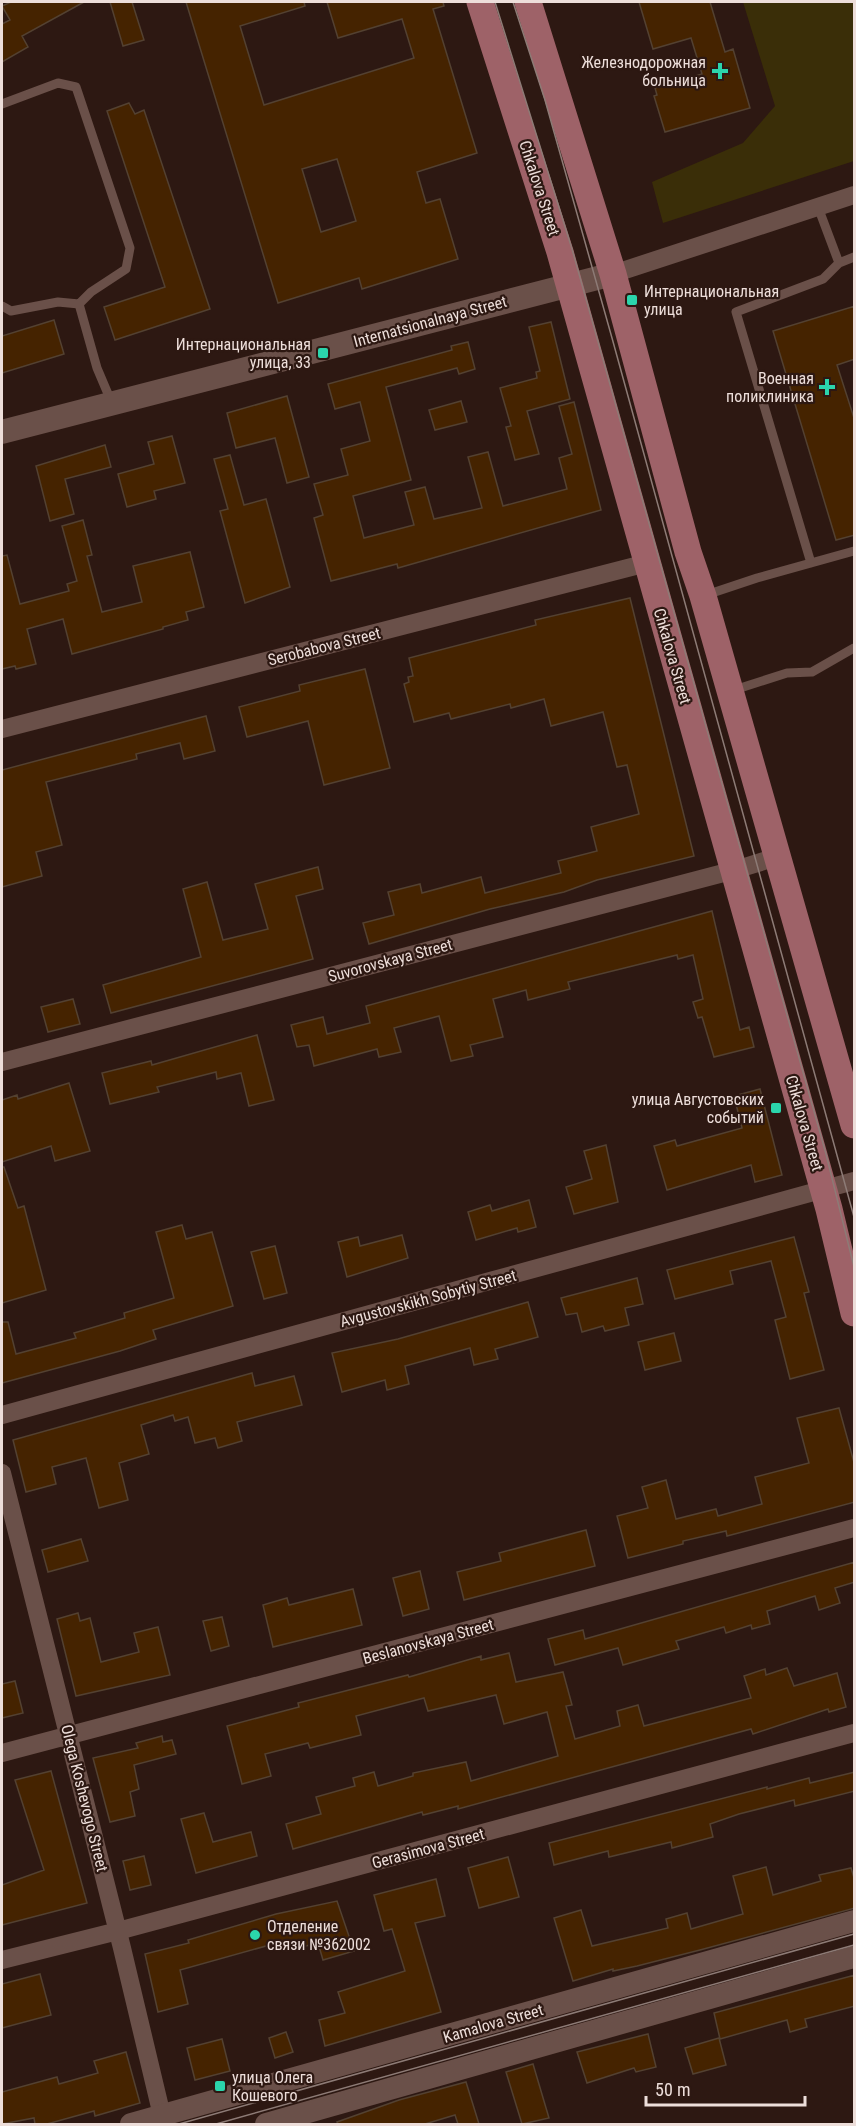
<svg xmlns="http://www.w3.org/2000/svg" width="856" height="2126" viewBox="0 0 856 2126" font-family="'Roboto Condensed',sans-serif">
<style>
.green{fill:#3a2e08}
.building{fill:#452300;stroke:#534131;stroke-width:1.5;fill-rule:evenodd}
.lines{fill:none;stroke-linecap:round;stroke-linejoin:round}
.service{stroke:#6a5049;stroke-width:9}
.minor{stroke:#6a5049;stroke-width:18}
.tertiary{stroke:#6a5049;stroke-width:22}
.secondary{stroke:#6a5049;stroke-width:24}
.primary{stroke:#9e6268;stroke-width:27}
.tram{stroke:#8d7b76;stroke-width:1.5}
.poi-dot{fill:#2bd5ac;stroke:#2d1812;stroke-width:2}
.labels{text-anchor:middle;stroke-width:4.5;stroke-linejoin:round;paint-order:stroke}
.poi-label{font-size:16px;fill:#eddeda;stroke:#2d1812;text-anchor:end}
.street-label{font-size:16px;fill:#eddeda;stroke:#2d1812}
</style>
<rect width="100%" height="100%" fill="#2d1812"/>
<path class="green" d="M743,2H854V161L663,223L652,182L743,143L775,106Z"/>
<path class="building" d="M11,2H84L22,36L28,47L2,62V24L10,20L2,6Z
M110,2H132L144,40L123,46Z
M186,2H304L305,6L240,26L264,105L414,58L402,19L338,38L327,2H443L444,6L433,9L477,153L417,172L426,203L440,199L458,259L362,289L359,278L278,303ZM337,159L356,221L321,232L302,169Z
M639,2H710L725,52L733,49L750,108L665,132L654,96L657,95L655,88L702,74L691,38L653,49Z
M129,103L135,114L144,110L210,309L115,340L104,307L165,287L107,111Z
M855,306V359L837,365L855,421V535L836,540L773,331Z
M54,320L64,354L2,373V336Z
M551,322L570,399L527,411L539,454L515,460L506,427L511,426L500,388L537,378L536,372L540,371L529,327Z
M468,342L475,369L459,374L457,368L386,387L411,480L353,496L364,538L414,525L405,492L425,487L434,519L482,508L468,457L488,452L503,506L567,489L559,458L572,454L559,406L574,402L601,510L398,568L397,564L331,581L314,518L323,515L314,484L348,475L341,449L370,441L360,402L335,409L328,384L452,350L451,346Z
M287,396L309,477L287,483L275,438L236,448L227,413Z
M461,401L467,422L435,430L429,410Z
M172,436L185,483L154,491L156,499L127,507L118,474L154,464L148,442Z
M105,445L111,467L65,479L74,514L50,521L36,466Z
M230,455L244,505L266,499L290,587L245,603L220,511L228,509L214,459Z
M83,520L92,555L87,556L102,612L142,602L133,566L190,552L204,607L186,612L188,620L163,627V629L72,654L63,619L27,629L36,664L16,669L15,666L2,669V556L7,555L20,604L69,591L67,584L77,581L62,526Z
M630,598L694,856L597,880L564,892L490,909L369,944L363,923L394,915L388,892L420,884L422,893L481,877L485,893L561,873L558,861L597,851L591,827L639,814L627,765L617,767L603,712L551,726L544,699L511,708L510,704L451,719L449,713L414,722L404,684L409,682L408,677L413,676L409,658L536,625L535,620Z
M365,669L390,768L324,785L308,721L247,737L239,707L300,691L299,685Z
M206,716L215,751L184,759L180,743L136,754L137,759L46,782L62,845L36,852L42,876L2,887V770Z
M318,867L323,889L296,896L313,959L111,1013L103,985L201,957L183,889L207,882L223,940L268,929L255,884Z
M712,911L740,1030L749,1027L754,1047L714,1057L702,1017L698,1018L693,1002L703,999L693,955L678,959L677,955L568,982L570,989L528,1000L526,990L493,999L503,1037L470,1045L473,1056L451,1061L439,1016L394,1028L401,1052L379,1057L377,1049L314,1066L309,1045L297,1047L291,1025L323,1017L327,1034L370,1023L366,1006Z
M73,999L80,1024L48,1032L41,1007Z
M257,1035L274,1100L249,1106L241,1073L217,1079L216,1072L157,1087L159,1092L110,1104L102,1073L151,1061L152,1065Z
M69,1083L90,1151L55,1161L51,1146L2,1162V1100L17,1095L18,1099Z
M760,1089L782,1175L755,1182L751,1165L667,1190L654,1146L675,1140L677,1146L742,1128L734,1096Z
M606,1145L618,1202L574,1214L566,1187L592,1179L584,1151Z
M2,1167H4L18,1208L24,1206L46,1290L2,1303Z
M529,1200L536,1227L518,1232L517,1228L476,1240L468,1212L490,1205L492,1211Z
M182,1225L186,1239L212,1232L233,1306L153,1330L156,1339L120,1351L2,1383V1322H8L16,1354L76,1338L74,1333L125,1318L124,1313L174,1298L156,1232Z
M402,1235L408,1258L347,1277L338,1242L358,1237L360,1246Z
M794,1237L809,1292L804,1293L824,1370L790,1379L775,1320L786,1317L771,1261L730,1271L733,1284L675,1299L667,1270Z
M275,1246L287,1293L264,1299L251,1252Z
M637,1278L643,1304L625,1308L629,1325L605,1331L603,1326L582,1332L577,1313L566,1315L561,1298Z
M528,1302L538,1337L495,1349L498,1359L474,1365L470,1348L405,1366L409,1384L387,1390L385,1380L342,1392L332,1353L398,1339Z
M674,1333L681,1361L645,1370L638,1342Z
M252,1373L255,1386L294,1376L302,1405L237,1422L242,1441L218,1448L215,1438L195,1443L188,1417L175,1421L173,1415L141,1425L149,1454L119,1463L128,1500L99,1508L86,1458L52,1467L56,1484L26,1492L13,1440Z
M839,1408L855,1466V1502L727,1536L726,1531L683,1541V1544L628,1558L617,1516L648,1508L642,1487L666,1480L676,1519L716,1509L718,1516L762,1504L755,1477L809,1463L797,1418Z
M586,1530L595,1566L464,1600L457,1572L501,1561L499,1553Z
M81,1539L88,1561L48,1572L42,1550Z
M855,1562V1582L835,1588L840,1603L819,1610L815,1596L767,1611L770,1624L752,1629L751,1625L726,1633L724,1627L676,1641L679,1649L623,1665L618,1648L555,1665L548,1639L583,1630L585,1639Z
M420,1571L429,1609L403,1616L393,1578Z
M353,1589L362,1625L273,1647L263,1605L287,1598L289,1605Z
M78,1613L80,1621L90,1618L101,1662L139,1652L134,1633L158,1627L170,1675L76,1696L57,1619Z
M222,1617L229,1646L211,1651L203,1621Z
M509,1653L516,1682L563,1672L572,1705L566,1706L575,1739L620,1726L617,1711L638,1705L644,1726L751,1698L744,1676L765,1669L766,1675L787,1668L794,1686L837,1673L846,1707L829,1712L828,1709L753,1734L751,1729L458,1809V1806L423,1815L422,1812L293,1849L286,1824L321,1814L316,1797L355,1786L353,1778L374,1772L378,1786L413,1776V1773L466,1762L471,1781L558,1756L547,1712L504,1724L496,1695L428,1711L424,1698L356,1716L361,1735L310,1748L308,1743L265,1754L271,1776L242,1784L227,1726L299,1707L298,1703L408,1675L409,1677L481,1656V1660Z
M15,1681L23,1713L2,1718V1684Z
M162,1736L163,1742L172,1740L176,1754L134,1765L139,1789L130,1792L135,1816L110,1822L93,1758L138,1748L136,1743Z
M51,1771L87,1903L2,1925V1885L44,1870L15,1780Z
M855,1772V1791L795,1806L794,1800L739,1814L710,1824L713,1837L672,1848L671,1842L609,1857L608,1851L554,1865L549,1843L767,1787V1789L809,1778L810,1783Z
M204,1813L213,1842L251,1832L257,1856L196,1873L181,1819Z
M144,1856L151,1885L130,1890L123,1861Z
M508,1857L519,1897L479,1908L468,1868Z
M766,1867L773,1895L821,1881L819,1875L851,1868L855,1881V1908L700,1950L637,1966L613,1971V1969L573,1981L554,1918L581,1910L592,1946L668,1928L666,1919L687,1913L691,1929L743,1914L733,1876Z
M436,1879L445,1916L415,1923L441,2012L325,2046L319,2020L345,2013L338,1992L405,1971L392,1929L384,1931L374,1895Z
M337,1901L354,1951L323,1960L318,1943L286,1951L284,1941L180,1970L188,2004L158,2012L145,1954L189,1943L188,1940L276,1914Z
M40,1974L51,2015L2,2028V1984Z
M855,1975V2006L805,2019L807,2027L790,2032L787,2020L720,2039L714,2013Z
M286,2032L293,2052L275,2058L269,2038Z
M648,2034L656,2067L636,2072L634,2068L587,2083L577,2052Z
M719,2038L726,2065L693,2074L685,2048Z
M222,2039L230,2071L195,2080L187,2048Z
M126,2052L140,2103L95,2116L94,2111L47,2124H35L34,2118L2,2124V2092L57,2077L59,2084L98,2073L94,2061Z
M533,2064L549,2118L522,2124L506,2072Z
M466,2082L479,2124H458L455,2115L425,2124H338L337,2122L399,2100Z"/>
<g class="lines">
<path class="service" d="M2,104L58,83L76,87L130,248L126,269L91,292L79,304
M818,207L839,263
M79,304L97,368L111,401
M2,306L11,311L58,302L79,304
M811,563L736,312L823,279L839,263L854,257
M706,595L757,578L854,551
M734,690L787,673L812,672L854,648"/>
<path class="minor" d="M613,274L854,195
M2,729L647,563
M2,1062L735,870L777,857
M2,1415L854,1181
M2,1473L122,1948L164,2124
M2,1753L854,1528
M2,1960L118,1931L854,1733"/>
<path class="tertiary" d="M131,2124L854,1921
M266,2124L854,1957"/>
<path class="secondary" d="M2,432L613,274"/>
<path class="primary" d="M480,2L560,252L829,1209L854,1313
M528,2L613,274L688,552L703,596L854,1125"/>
<path class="tram" d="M495,2L572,249L826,1154L854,1267
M513,2L545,100L612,338L854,1217
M179,2124L854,1934
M216,2124L854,1945"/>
</g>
<g class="poi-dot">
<path d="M717 62h6v6h6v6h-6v6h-6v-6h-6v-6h6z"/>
<rect x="626" y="294" width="12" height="12" rx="3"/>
<rect x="317" y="347" width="12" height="12" rx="3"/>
<path d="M824 378h6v6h6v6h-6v6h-6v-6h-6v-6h6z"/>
<rect x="770" y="1102" width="12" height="12" rx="3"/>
<circle cx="255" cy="1935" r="6"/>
<rect x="214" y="2080" width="12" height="12" rx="3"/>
</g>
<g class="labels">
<g class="poi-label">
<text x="706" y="68">Железнодорожная<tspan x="706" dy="18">больница</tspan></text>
<text x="644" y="297" text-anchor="start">Интернациональная<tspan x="644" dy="18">улица</tspan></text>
<text x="311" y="350">Интернациональная<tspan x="311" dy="18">улица, 33</tspan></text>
<text x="814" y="384">Военная<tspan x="814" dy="18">поликлиника</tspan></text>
<text x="764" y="1105">улица Августовских<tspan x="764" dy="18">событий</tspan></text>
<text x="267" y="1932" text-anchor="start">Отделение<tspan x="267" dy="18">связи №362002</tspan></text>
<text x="232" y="2083" text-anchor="start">улица Олега<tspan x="232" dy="18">Кошевого</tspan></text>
</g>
<g class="street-label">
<text transform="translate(540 188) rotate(72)" y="6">Chkalova Street</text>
<text transform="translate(430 321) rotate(-15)" y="6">Internatsionalnaya Street</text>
<text transform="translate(324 646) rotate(-14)" y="6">Serobabova Street</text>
<text transform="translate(673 656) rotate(74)" y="6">Chkalova Street</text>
<text transform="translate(390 960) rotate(-15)" y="6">Suvorovskaya Street</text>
<text transform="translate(805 1123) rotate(74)" y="6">Chkalova Street</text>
<text transform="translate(428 1298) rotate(-15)" y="6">Avgustovskikh Sobytiy Street</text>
<text transform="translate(428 1641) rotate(-15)" y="6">Beslanovskaya Street</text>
<text transform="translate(85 1798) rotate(76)" y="6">Olega Koshevogo Street</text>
<text transform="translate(428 1848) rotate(-15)" y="6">Gerasimova Street</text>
<text transform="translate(493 2023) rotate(-16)" y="6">Kamalova Street</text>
</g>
</g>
<rect width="856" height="2126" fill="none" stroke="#eddeda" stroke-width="6"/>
<path d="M646 2096v9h159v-9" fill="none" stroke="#eddeda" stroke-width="3"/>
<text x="655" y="2096" font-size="18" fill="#eddeda" stroke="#2d1812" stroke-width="4.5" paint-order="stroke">50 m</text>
</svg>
